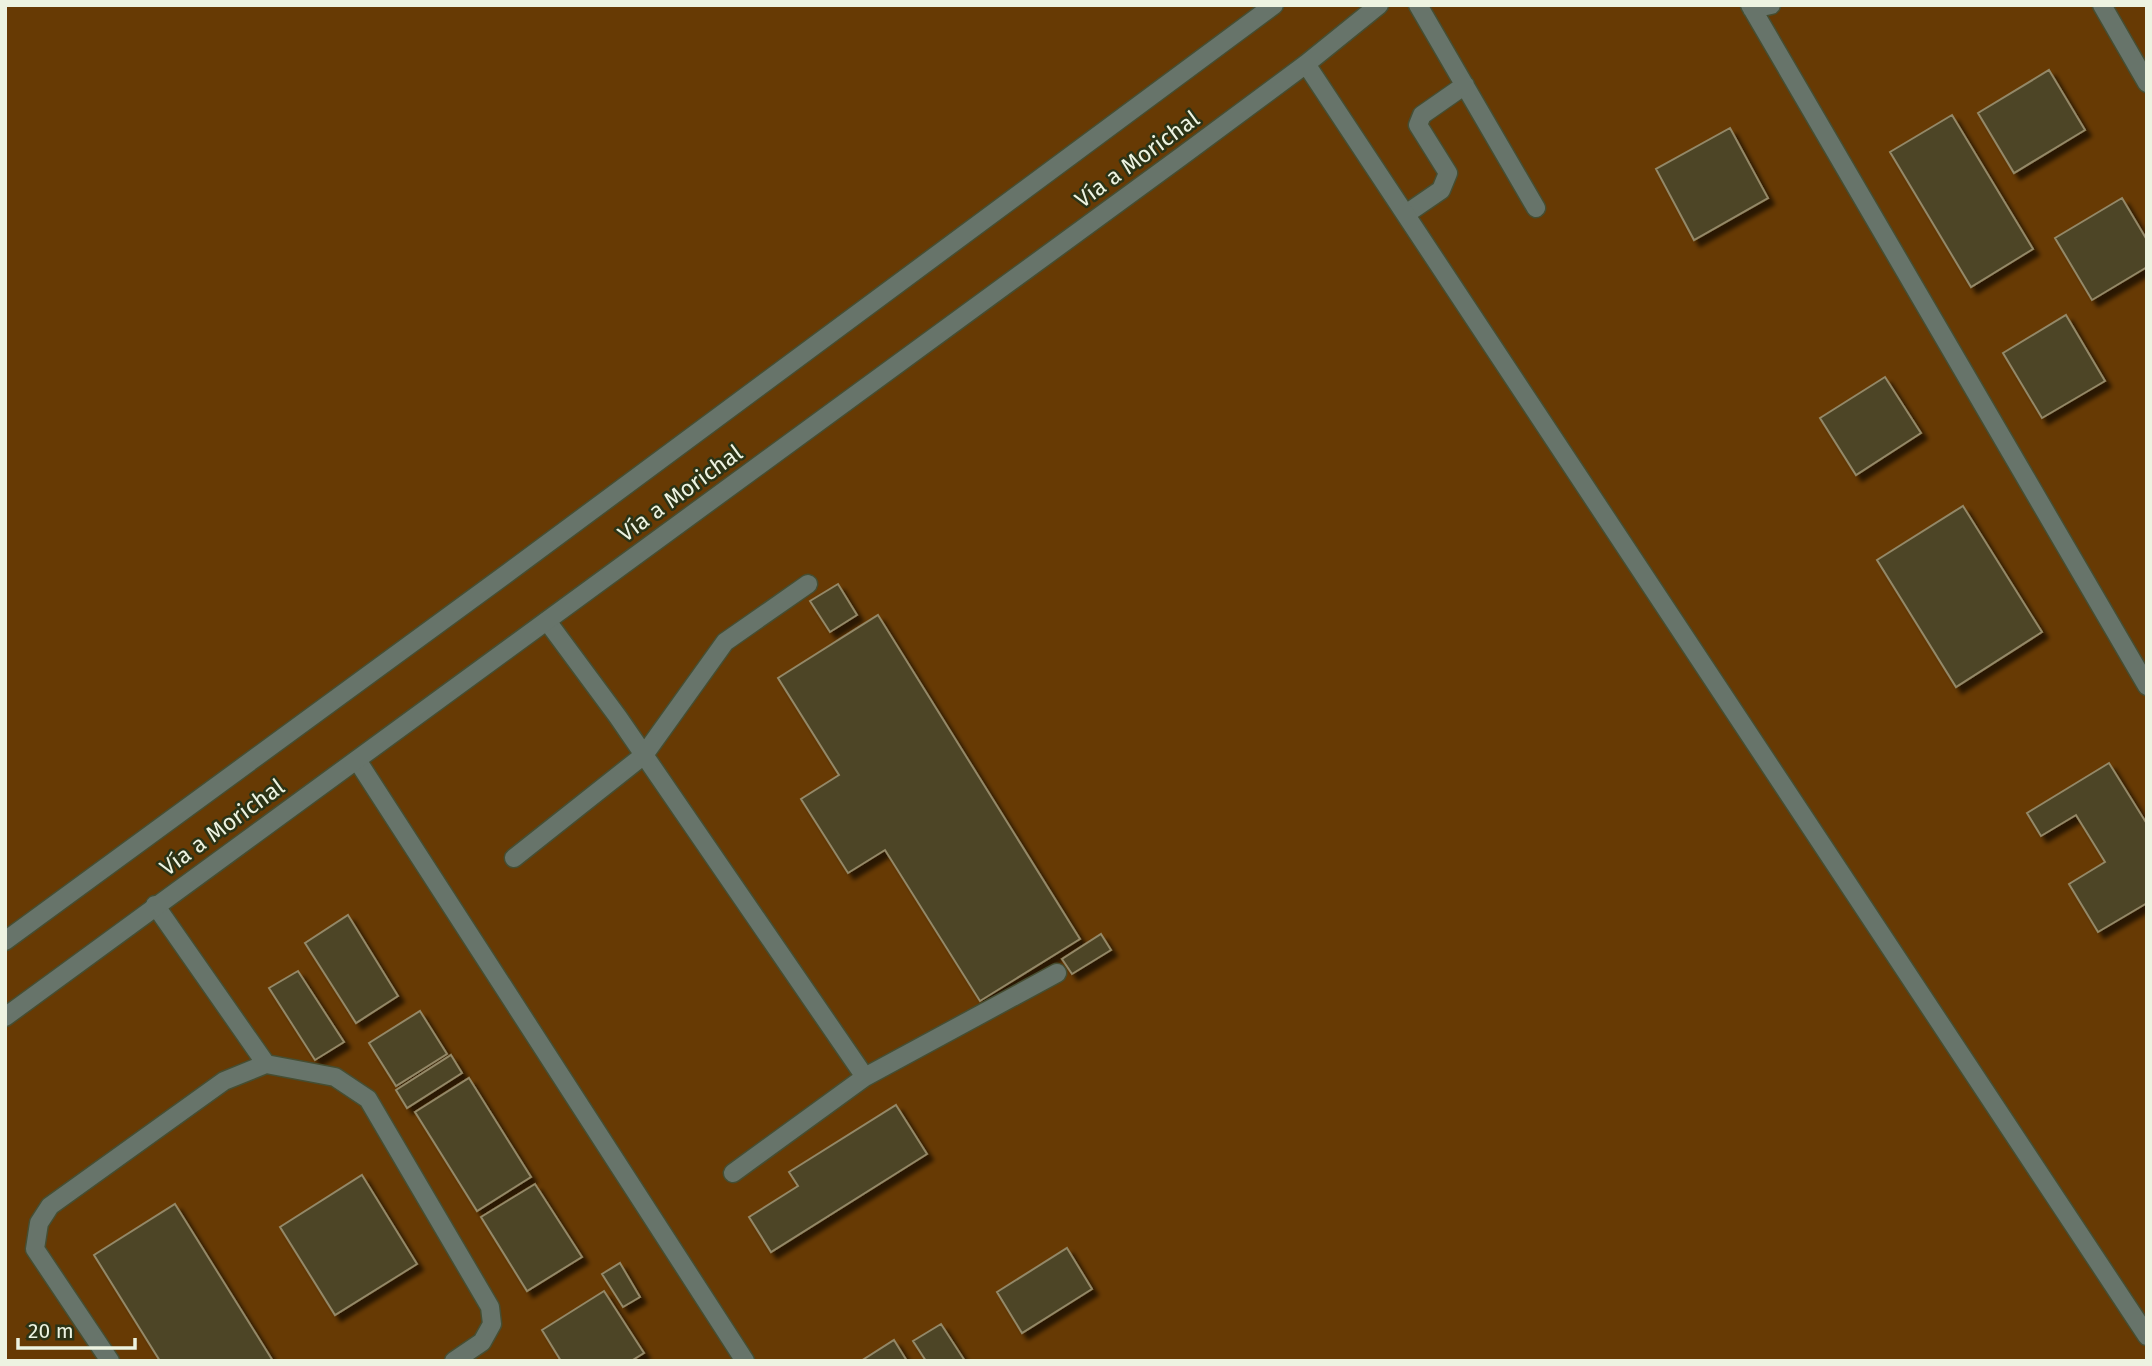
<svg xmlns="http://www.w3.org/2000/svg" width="2152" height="1366" viewBox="0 0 2152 1366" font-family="'Fira Sans',sans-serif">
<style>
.grass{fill:#673a04}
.building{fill:#4e4425;stroke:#938867;stroke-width:2;filter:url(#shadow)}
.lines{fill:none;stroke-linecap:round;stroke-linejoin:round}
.service-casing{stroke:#464e32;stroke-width:21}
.minor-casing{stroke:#464e32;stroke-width:21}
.tertiary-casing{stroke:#464e32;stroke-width:21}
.service{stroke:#67746a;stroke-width:18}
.minor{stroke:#67746a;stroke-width:18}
.tertiary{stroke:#67746a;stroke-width:18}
.labels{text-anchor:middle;stroke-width:5;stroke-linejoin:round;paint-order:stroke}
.street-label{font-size:23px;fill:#edf3e1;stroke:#2b3316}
</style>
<defs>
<filter id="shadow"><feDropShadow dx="6" dy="6" stdDeviation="2" flood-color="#0009"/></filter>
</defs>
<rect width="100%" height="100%" fill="#2b3316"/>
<path class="grass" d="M5,5H2147V1361H5Z"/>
<path class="building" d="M2049,70L2085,130L2014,173L1978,113Z
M1952,115L2033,249L1971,287L1890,152Z
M1730,128L1768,198L1694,240L1656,169Z
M2122,198L2147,240V267L2092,300L2055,238Z
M2066,315L2105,381L2042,418L2003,353Z
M1885,377L1921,433L1856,475L1820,418Z
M1963,506L2042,632L1956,687L1877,560Z
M838,584L857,615L830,632L810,601Z
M878,615L1080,939L980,1001L885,850L848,873L801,799L839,775L778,678Z
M2109,763L2147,824V903L2098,932L2069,884L2105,862L2076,815L2041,836L2027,813Z
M348,915L398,996L356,1023L305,943Z
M1101,934L1111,950L1072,974L1062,959Z
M298,971L344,1042L315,1060L269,988Z
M420,1011L447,1054L396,1086L369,1043Z
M451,1055L462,1073L407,1108L396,1090Z
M469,1078L531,1177L477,1211L415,1112Z
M896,1105L927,1154L771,1252L749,1217L798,1186L789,1172Z
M362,1175L417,1264L335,1315L280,1227Z
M535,1184L582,1257L527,1291L481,1217Z
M175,1204L273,1361H160L94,1255Z
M1067,1248L1092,1289L1022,1333L997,1292Z
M620,1263L640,1297L623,1307L602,1274Z
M604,1291L644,1353L631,1361H561L542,1330Z
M941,1324L965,1361H926L913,1341Z
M894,1340L907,1361H861Z"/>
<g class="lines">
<g class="service-casing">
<path id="service" d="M1418,5L1536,208
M1406,214L1441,190L1448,173L1418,125L1422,115L1465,85
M547,621L618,717L865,1077
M514,858L644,755L725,642L808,584
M155,905L266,1064
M733,1173L865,1077L1057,973
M110,1361L35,1249L39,1223L50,1206L224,1081L266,1064L335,1077L368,1099L490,1307L492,1324L482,1342L454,1361"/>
</g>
<g class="minor-casing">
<path id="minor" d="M1750,5L2147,686
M2102,5L2147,83
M1752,9L1771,5
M357,760L745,1361"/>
</g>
<g class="tertiary-casing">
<path id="tertiary" d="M1306,64L2147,1336
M5,941L509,572L1274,5
M5,1017L1182,156L1306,64L1379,5"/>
</g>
<use href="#service" class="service"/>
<use href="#minor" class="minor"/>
<use href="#tertiary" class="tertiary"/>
</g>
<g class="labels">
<g class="street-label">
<text transform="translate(1137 159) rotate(-36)" y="8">Vía a Morichal</text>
<text transform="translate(680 493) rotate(-36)" y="8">Vía a Morichal</text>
<text transform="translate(222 827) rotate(-36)" y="8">Vía a Morichal</text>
</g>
</g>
<rect width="2152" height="1366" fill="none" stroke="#edf3e1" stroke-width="14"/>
<path d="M18 1338v10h117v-10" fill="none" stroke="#edf3e1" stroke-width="3.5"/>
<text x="28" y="1338" font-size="21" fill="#edf3e1" stroke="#2b3316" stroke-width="5" paint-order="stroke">20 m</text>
</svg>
